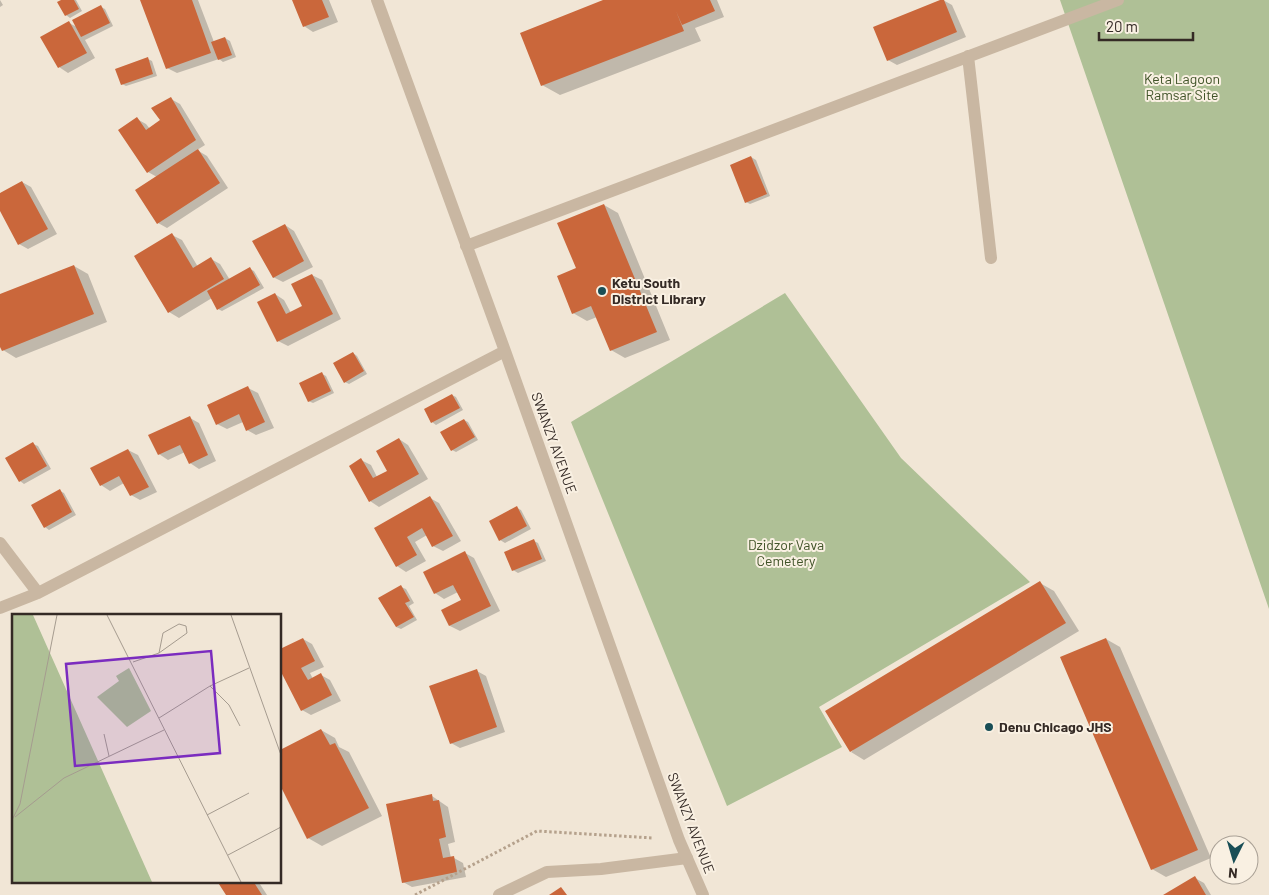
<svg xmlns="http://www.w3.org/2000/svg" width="1269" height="895" viewBox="0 0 1269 895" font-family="Barlow,sans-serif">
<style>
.green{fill:#afc096}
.shadow{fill:#0003}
.building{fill:#ca673b}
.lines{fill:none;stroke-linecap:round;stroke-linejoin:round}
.path{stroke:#b5a18c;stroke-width:3;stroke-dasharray:2.5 2.5;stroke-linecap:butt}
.lane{stroke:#c9b7a2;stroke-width:12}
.street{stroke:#c9b7a2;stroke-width:12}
.poi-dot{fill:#194e56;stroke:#f9f0e2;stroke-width:2}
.labels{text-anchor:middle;stroke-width:4;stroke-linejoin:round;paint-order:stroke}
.park-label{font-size:14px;fill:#405328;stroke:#f9f0e2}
.poi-label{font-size:14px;font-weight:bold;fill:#342a25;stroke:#f9f0e2;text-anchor:start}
.street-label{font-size:14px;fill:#342a25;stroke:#f9f0e2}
.inset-road{fill:none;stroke:#a59b8f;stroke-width:1}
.view{fill:#7b2cbf;fill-opacity:0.15;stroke:#7b2cbf;stroke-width:2.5}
.inset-edge{fill:none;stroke:#342a25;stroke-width:2.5}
</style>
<rect width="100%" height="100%" fill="#f1e6d6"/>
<path class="green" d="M1060,0H1269V609Z
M785,293L901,458L1030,582L819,707L842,747L727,806L571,422Z"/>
<path class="shadow" d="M0,0L3,5L0,7Z
M63,0H76L82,11L70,18L66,15Z
M142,0H198L214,42L225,38L230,41L236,57L223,62L219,59L177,73L167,68Z
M293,0H329L338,22L313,32L304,26Z
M604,0H717L724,17L695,28L701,41L560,95L542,85Z
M943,0L952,5L966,37L897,65L888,60Z
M101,7L105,9L113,26L85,40L95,58L68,73L59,67L69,23L77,27Z
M148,59L152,61L157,76L126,86L122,84Z
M171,99L180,104L205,145L197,150L207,156L228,188L167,228L158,223L157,177L148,172L137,119L146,124L150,129L162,121Z
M751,157L756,160L770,196L750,204L746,202Z
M22,182L31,187L57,234L28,249L19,244L0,209V194Z
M604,205L618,213L670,340L625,358L611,350L597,317L587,321L573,313L578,269Z
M285,225L294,231L313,267L283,282L273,277Z
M172,235L182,240L198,267L211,259L220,264L230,280L250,269L254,271L264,288L222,311L218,309L212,298L179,318L169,312Z
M74,266L88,274L107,322L16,358L3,350L0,343V295Z
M312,275L322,280L341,319L288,346L278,341L275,294L284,300L291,313L304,306Z
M353,353L357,356L367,374L349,384L345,382Z
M322,374L326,376L334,393L313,403L308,401Z
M248,388L258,393L274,428L256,435L247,430L243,422L227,429L217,424Z
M452,395L456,397L463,410L436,425L432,422Z
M190,418L199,423L216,461L199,469L190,463L185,452L168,460L159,454Z
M464,420L468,422L478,440L456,452L452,450Z
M399,439L408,445L428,479L379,507L370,501L361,460L371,465L377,477L389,471Z
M33,444L38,446L51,469L24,484L20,481Z
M128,450L138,455L157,492L140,500L131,495L124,483L110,491L101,485Z
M60,491L64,493L76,515L49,530L45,527Z
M430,498L439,503L461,541L443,551L433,546L427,535L415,542L426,561L406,572L397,566L376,528Z
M517,508L521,510L531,529L505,543L500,540L490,522Z
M534,541L538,543L546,561L518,573L513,570Z
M465,553L474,558L500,611L460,631L450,626L443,611L463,601L458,592L444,599L435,593Z
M1040,583L1054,591L1079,631L864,760L851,752Z
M401,587L406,589L414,603L409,606L417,620L401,629L396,627Z
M303,639L312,644L324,667L310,673L313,679L321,675L330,680L341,701L311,715L302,710L280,667V651Z
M1106,639L1120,647L1211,858L1166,877L1152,869Z
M477,671L486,676L505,732L460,748L451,743Z
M321,730L335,738L339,747L349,752L382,816L322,846L308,838L280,783V751Z
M432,796L448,807L455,842L448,844L451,858H454L463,863L466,877L412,887L403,882Z
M1195,878L1204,883L1211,895H1166Z
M219,881H258L267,895H227Z"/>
<path class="building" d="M61,0H74L79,9L65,16L57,2Z
M140,0H192L211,53L166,69Z
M292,0H322L329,17L303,27Z
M603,0H710L715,11L682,25L676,11L684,31L541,86L520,33Z
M940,0H944L957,32L887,61L873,27Z
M101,5L110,23L81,37L72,20Z
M69,21L87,53L58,68L40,37Z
M225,37L232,55L218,60L211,42Z
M148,57L153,74L121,85L115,69Z
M171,97L196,140L147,173L118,130L137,117L146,130L160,120L151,108Z
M198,149L220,183L157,224L135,190Z
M751,156L767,194L745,203L730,165Z
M22,181L48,229L18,245L0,211V193Z
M604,204L657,332L610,351L591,306L572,314L557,276L576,268L557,223Z
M285,224L304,261L273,278L252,241Z
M172,233L193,268L211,257L224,279L168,313L134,256Z
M74,265L94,314L2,351L0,347V294Z
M250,267L260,285L217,310L207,291Z
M312,274L333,314L277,342L257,302L275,293L286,314L302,306L291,284Z
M353,352L364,371L344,383L333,363Z
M322,372L331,391L308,402L299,383Z
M248,386L265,422L246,431L239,414L216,425L207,405Z
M452,394L460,408L431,423L424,409Z
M190,416L208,455L189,464L180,445L158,455L148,435Z
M464,419L475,437L451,451L440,432Z
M399,438L419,474L369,502L349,466L361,458L373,478L387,471L376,451Z
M33,442L47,466L19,482L5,458Z
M128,449L149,487L130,496L119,476L100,486L90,468Z
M60,489L72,512L44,528L31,505Z
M430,496L453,536L432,547L422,528L407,537L417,555L396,567L374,528Z
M517,506L527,526L499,541L489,521Z
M534,539L542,559L512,571L504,552Z
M465,551L491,606L449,626L441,610L461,600L453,585L434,594L423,572Z
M1040,581L1066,623L850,752L825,711Z
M401,585L410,601L405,603L414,617L396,627L378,598Z
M303,638L315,661L301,668L308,680L321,673L332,695L301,711L280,670V649Z
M1106,638L1198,850L1151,870L1060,657Z
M477,669L497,727L450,744L429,686Z
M321,729L330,745L335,743L369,808L307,839L280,785V750Z
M432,794L433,801L439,800L446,837L439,839L443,858L454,856L457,872L402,883L386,804Z
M1195,876L1206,895H1163Z
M217,881H253L262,895H226Z
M561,887L567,895H549Z"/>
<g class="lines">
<path class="path" d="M415,895L537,831L653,838"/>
<path class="lane" d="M499,895L547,872L601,869L687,858"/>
<path class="street" d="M377,0L505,351L679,840L703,895
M968,56L991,258
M466,246L1118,0
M0,543L38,593
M0,608L38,593L505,351"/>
</g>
<g class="poi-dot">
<circle cx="602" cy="291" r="5"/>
<circle cx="989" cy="727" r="5"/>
</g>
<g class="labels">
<g class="park-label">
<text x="1182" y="84">Keta Lagoon<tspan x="1182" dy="16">Ramsar Site</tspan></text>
<text x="786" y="550">Dzidzor Vava<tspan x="786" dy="16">Cemetery</tspan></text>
</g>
<g class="poi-label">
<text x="612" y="288">Ketu South<tspan x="612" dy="16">District Library</tspan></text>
<text x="999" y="732">Denu Chicago JHS</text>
</g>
<g class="street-label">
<text transform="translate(554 443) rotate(70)" y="5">SWANZY AVENUE</text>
<text transform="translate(691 823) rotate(69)" y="5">SWANZY AVENUE</text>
</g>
</g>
<g transform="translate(12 614)">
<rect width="269" height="269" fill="#f1e6d6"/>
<path d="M0,1H21L140,268H0ZM117,54L139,97L115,113L85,83L107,67L104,62Z" fill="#afc096"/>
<path class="inset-road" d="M95,1L229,268M219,1L269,141M121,48L147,39L175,19L174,12L167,10L151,19L147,39M198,72L217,91L228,112M147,104L198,72L237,54M92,120L97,142M195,201L237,179M3,203L52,164L152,116M0,206L8,190L45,1M216,241L269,213"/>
<path class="view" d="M199,37L208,139L63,152L54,50Z"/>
<rect width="269" height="269" class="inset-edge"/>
</g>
<g transform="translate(1234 860) rotate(185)"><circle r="24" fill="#f9f0e2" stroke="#aaa196"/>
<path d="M0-4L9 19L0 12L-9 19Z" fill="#194e56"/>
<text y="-8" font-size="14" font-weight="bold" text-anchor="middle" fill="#342a25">N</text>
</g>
<path d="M1099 32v8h94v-8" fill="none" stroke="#342a25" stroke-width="2.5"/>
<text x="1106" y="32" font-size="15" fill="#342a25" stroke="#f9f0e2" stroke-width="4" paint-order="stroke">20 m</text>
</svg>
